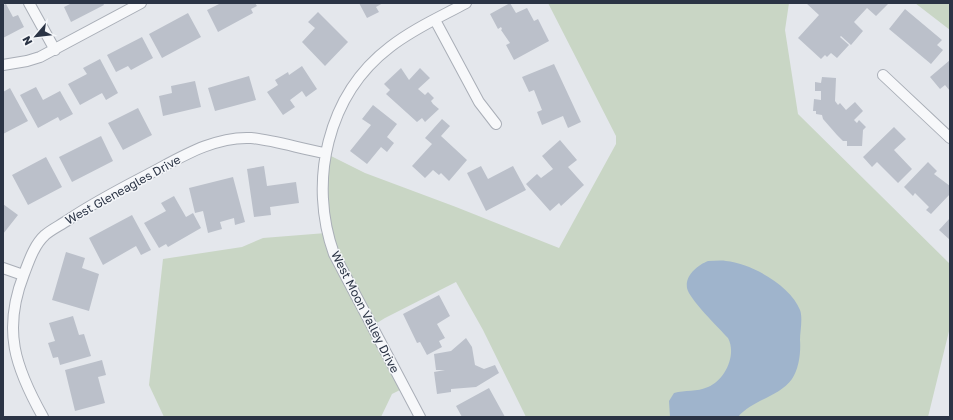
<svg xmlns="http://www.w3.org/2000/svg" width="953" height="420" viewBox="0 0 953 420" font-family="'Golos Text',sans-serif">
<style>
.green{fill:#c9d6c5}
.water{fill:#9fb4cc}
.building{fill:#bbc0ca}
.lines{fill:none;stroke-linecap:round;stroke-linejoin:round}
.street-casing{stroke:#a9aeb7;stroke-width:12}
.street{stroke:#f7f8fa;stroke-width:10}
.labels{text-anchor:middle;stroke-width:3;stroke-linejoin:round;paint-order:stroke}
.street-label{font-size:12px;fill:#2b3445;stroke:#f4f6f9}
</style>
<rect width="100%" height="100%" fill="#e4e7ec"/>
<path class="green" d="M548,3H789L785,30L798,114L950,264V327L928,417H526L483,330L456,282L385,318L372,326L404,388L392,394L381,417H164L149,385L163,259L242,247L263,238L326,233L325,153L365,173L456,207L559,248L616,144V136Z
M915,3H950V30Z"/>
<path class="water" d="M708,261C714,261 721,260 726,261C751,263 791,286 800,310C803,318 800,332 800,340C801,352 799,369 792,379C779,397 752,400 738,417H670L669,401L674,393C685,390 697,392 708,387C725,380 737,355 728,338C719,328 689,299 687,288C685,275 698,265 708,261Z"/>
<path class="building" d="M72,3H103L104,5L71,22L64,7Z
M221,3H255L257,6L251,9L253,13L218,32L207,10Z
M359,3H383L376,7L379,12L367,18Z
M510,3L516,13L527,8L534,21L538,19L549,41L514,60L506,45L510,43L501,30L502,29L501,27L498,29L490,14Z
M806,3H886L888,4L876,16L867,8L854,22L863,31L851,45L841,36L840,37L849,45L837,58L831,53L827,57L825,55L821,59L798,38L819,15Z
M6,4L13,17L18,15L24,27L3,38V5Z
M905,9L942,40L937,45L943,50L931,64L889,29Z
M318,12L348,42L325,66L302,42L315,28L308,22Z
M188,13L201,37L162,58L149,34Z
M142,37L153,58L131,70L128,66L116,72L107,55Z
M100,59L118,93L106,100L102,93L80,105L68,84L87,74L83,68Z
M950,60V91L945,85L940,89L930,77Z
M554,64L581,122L568,128L563,116L542,125L537,112L542,110L534,90L529,92L522,77Z
M302,66L317,89L306,97L302,91L290,100L295,107L283,115L267,92L278,85L275,80L288,72L289,75Z
M401,68L409,80L420,68L430,78L418,89L425,95L428,92L434,98L431,101L433,104L439,109L425,122L422,118L417,122L386,94L390,90L384,84Z
M249,76L256,100L215,111L208,88Z
M822,77L836,78L835,101L838,105L840,103L846,110L855,102L863,111L854,120L857,123L859,120L866,127L863,130L862,146H847V141H843L837,135L823,119L822,115L816,114V111H813L814,99L821,100V91H815V82L821,83Z
M195,81L201,107L163,116L159,96L172,93L171,86Z
M36,87L43,100L60,91L73,114L60,121L58,117L38,128L20,95Z
M10,88L28,121L3,134V92Z
M373,105L397,124L387,137L394,143L387,152L381,147L367,164L350,151L371,125L362,119Z
M138,108L152,135L123,150L108,123Z
M442,119L450,126L441,136L467,160L449,181L441,173L439,175L433,170L425,178L412,166L432,144L425,138Z
M894,127L906,139L894,150L912,169L898,183L877,162L872,167L863,157Z
M101,136L113,161L72,182L59,157Z
M560,140L577,160L568,167L584,185L561,206L559,203L550,211L526,184L537,174L541,178L553,169L542,156Z
M46,157L62,187L28,205L12,175Z
M928,162L937,171L934,174L950,186V194L931,214L926,210L929,207L915,193L913,196L904,187Z
M264,166L267,186L296,182L299,203L270,207L271,215L254,217L247,169Z
M481,166L488,179L513,166L526,190L486,211L467,173Z
M233,177L245,222L235,225L234,218L220,222L222,229L208,233L203,211L195,213L189,188Z
M174,196L186,217L193,213L201,228L168,247L166,244L159,248L144,223L166,211L161,203Z
M3,204L18,215L3,234Z
M132,215L151,250L141,255L136,246L103,265L89,238Z
M950,218V240L939,230Z
M66,252L85,258L82,268L99,274L89,311L52,300Z
M439,295L450,316L437,324L445,338L439,341L442,347L427,355L420,342L417,343L403,314Z
M73,316L79,335L84,334L91,356L60,365L58,357L53,358L48,343L55,341L49,323Z
M466,338L472,347L475,365L484,369L495,365L499,373L476,387L451,389V392L437,394L434,372L445,370H436L434,354L451,351Z
M102,360L106,375L98,377L105,403L75,411L65,370Z
M489,388L505,417H462L456,406Z"/>
<g class="lines">
<g class="street-casing">
<path id="street" d="M29,3L55,50
M435,20L479,102L496,124
M3,65L27,61L40,57L141,3
M883,75L950,138
M3,268L23,275
M43,417C15,367 2,330 24,274C29,261 34,245 45,235C52,229 61,225 68,220C93,203 120,189 147,175C178,159 213,136 251,138C273,140 302,149 325,153
M420,417L334,254C308,182 327,95 390,47C413,29 440,17 466,3"/>
</g>
<use href="#street" class="street"/>
</g>
<g class="labels">
<g class="street-label">
<text transform="translate(123 190) rotate(-29)" y="4">West Gleneagles Drive</text>
<text transform="translate(365 312) rotate(63)" y="4">West Moon Valley Drive</text>
</g>
</g>
<rect width="953" height="420" fill="none" stroke="#2b3445" stroke-width="8"/>
<g transform="translate(36 36) rotate(242)" stroke="#f4f6f9" stroke-width="3" paint-order="stroke">
<path d="M0-3L7 15L0 10L-7 15Z" fill="#2b3445"/>
<text y="-6" font-size="11" font-weight="bold" text-anchor="middle" fill="#2b3445">N</text>
</g>
</svg>
